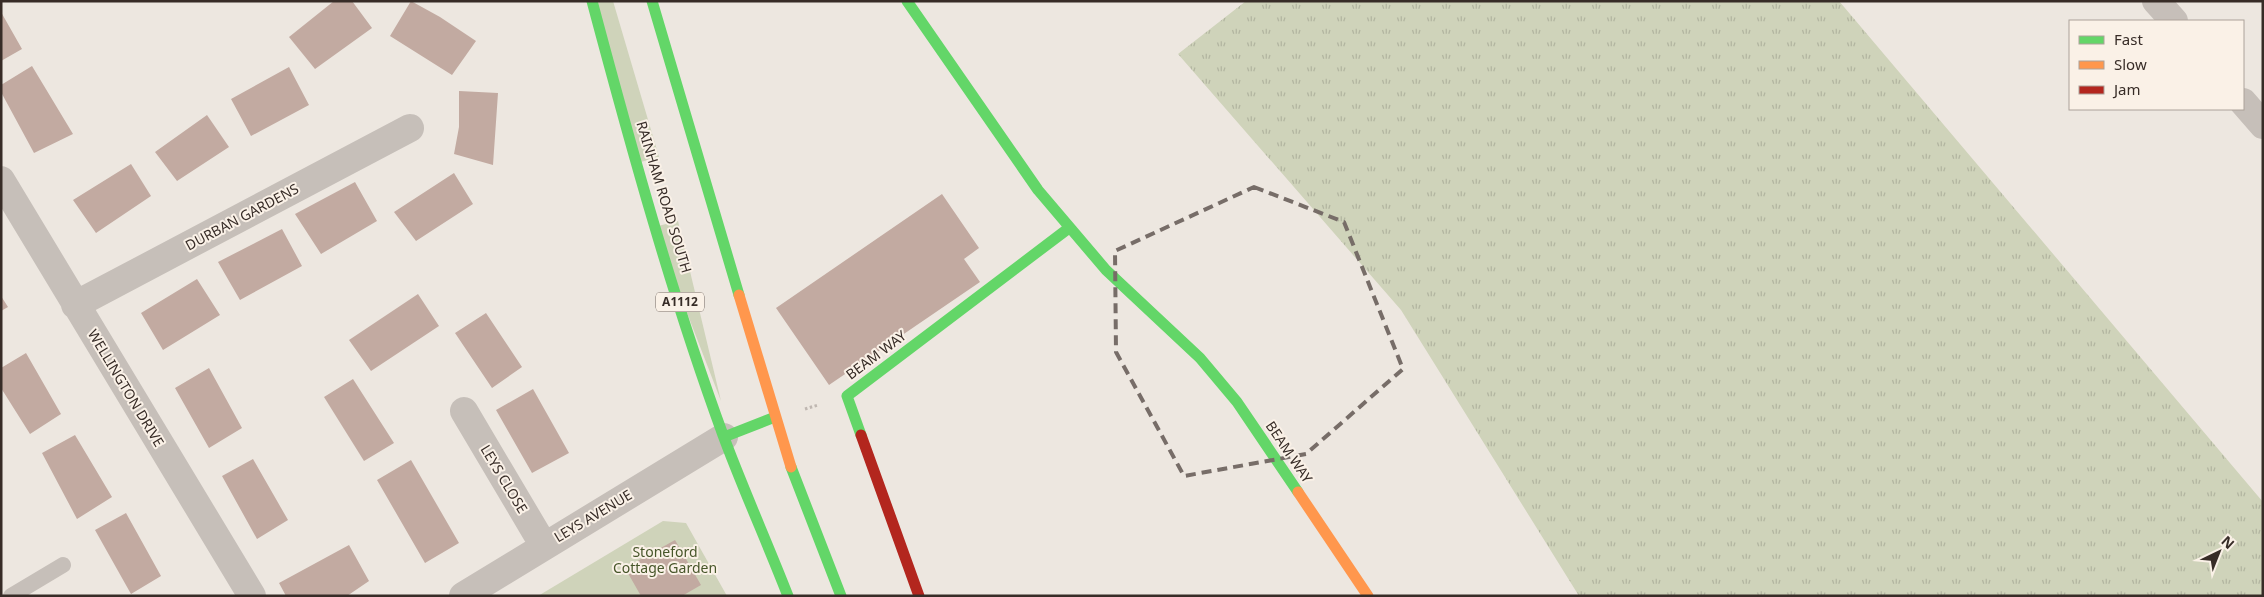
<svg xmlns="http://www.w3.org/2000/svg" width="2264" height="597" viewBox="0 0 2264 597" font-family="'Noto Sans',sans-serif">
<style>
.green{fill:#cfd3ba}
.park{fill:url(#park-tufts)}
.building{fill:#c2aaa1}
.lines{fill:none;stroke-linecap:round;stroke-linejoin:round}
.path{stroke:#bfb7b1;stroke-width:3;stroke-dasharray:2.5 2.5;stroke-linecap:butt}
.lane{stroke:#c6bfb9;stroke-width:16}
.street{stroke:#c6bfb9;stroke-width:28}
.fast{stroke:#63d668;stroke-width:11}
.slow{stroke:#ff974d;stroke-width:11}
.jam{stroke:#b3261e;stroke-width:11}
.marked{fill:none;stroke:#776d68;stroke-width:4;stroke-dasharray:10 6;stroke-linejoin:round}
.labels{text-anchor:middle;stroke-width:4;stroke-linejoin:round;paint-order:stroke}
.shield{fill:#faf1e7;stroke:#726761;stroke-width:1}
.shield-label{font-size:12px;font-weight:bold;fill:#372c27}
.street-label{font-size:14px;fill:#372c27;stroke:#faf1e7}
.park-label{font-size:14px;fill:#47562a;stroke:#faf1e7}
</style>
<defs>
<pattern id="park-tufts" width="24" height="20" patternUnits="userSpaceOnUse" patternTransform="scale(1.25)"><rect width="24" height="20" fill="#cfd3ba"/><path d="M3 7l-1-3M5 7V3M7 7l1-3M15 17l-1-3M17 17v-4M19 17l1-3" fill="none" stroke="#b2b5a0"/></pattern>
</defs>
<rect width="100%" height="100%" fill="#ede7e0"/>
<path class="green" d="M592,1H613L659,157L637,163Z
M678,221L721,401L654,227Z
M663,521L686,523L727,596H538Z"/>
<path class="park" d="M1246,1H1839L2263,502V596H1579L1401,310L1178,54Z"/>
<path class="building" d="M334,1H352L372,28L315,69L289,37Z
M411,1L440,17L476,41L452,75L390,36Z
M1,12L22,49L1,61Z
M32,66L73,134L34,153L1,92V85Z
M289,67L309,105L251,136L231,99Z
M459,91L498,93L493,165L454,154L459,127Z
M207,115L229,147L177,181L155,152Z
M131,164L151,196L96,233L73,200Z
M454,173L473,204L416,241L394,212Z
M355,182L377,221L321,254L295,214Z
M942,194L979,248L964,259L980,282L829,385L776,308Z
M282,229L302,266L240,300L218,262Z
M197,279L220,315L163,350L141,313Z
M418,294L439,326L371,371L349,340Z
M1,296L8,307L1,311Z
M486,313L522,367L492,388L455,333Z
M26,353L61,414L30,434L1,388V368Z
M209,368L242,428L209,448L175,388Z
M353,379L394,443L364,461L324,397Z
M533,389L569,453L532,473L496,410Z
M75,435L112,497L77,519L42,453Z
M253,459L288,520L257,539L222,476Z
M411,460L459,543L425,563L377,480Z
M126,513L161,576L131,594L95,530Z
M675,540L701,585L682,596H641L625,568Z
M349,545L369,581L347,596H286L279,583Z"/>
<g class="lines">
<path class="path" d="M805,409L818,405"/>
<path class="lane" d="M11,596L63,565"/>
<path class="street" d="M2156,1L2174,21
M2243,102L2263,125
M1,180L252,596
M75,305L410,128
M464,411L544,546
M463,596L724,437"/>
<path class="fast" d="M592,1C631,147 671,293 723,435C743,489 767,542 788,596
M652,1L739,295
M907,1L1038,190L1106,270L1200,358L1237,402L1298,492
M861,435L847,396L1069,228
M724,437L775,417
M791,467L841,596"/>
<path class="slow" d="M739,295L791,467
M1298,492L1368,596"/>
<path class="jam" d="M861,435L919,596"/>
</g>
<path class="marked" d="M1254,187L1344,222L1403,369L1306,454L1184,476L1116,352L1115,251Z"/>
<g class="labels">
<rect class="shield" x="656" y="292.5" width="48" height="19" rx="4"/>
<g class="shield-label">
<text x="680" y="306">A1112</text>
</g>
<g class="street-label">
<text transform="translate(664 197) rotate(73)" y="5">RAINHAM ROAD SOUTH</text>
<text transform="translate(242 217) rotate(-28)" y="5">DURBAN GARDENS</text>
<text transform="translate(876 355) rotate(-37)" y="5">BEAM WAY</text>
<text transform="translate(126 388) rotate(59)" y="5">WELLINGTON DRIVE</text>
<text transform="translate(1289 452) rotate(56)" y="5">BEAM WAY</text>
<text transform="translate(504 479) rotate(59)" y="5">LEYS CLOSE</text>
<text transform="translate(593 516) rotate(-31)" y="5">LEYS AVENUE</text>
</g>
<g class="park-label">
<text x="665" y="557">Stoneford<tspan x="665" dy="16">Cottage Garden</tspan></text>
</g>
</g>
<rect width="2264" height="597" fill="none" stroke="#372c27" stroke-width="5"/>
<rect x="2069" y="20" width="175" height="90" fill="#faf1e7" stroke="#aca29a"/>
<rect x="2079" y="36" width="25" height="8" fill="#63d668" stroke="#aca29a"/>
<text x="2114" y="45" font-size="15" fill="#372c27">Fast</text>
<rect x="2079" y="61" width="25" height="8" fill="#ff974d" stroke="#aca29a"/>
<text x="2114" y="70" font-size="15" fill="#372c27">Slow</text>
<rect x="2079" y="86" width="25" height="8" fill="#b3261e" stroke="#aca29a"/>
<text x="2114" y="95" font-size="15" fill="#372c27">Jam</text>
<g transform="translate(2219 552) rotate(43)" stroke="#faf1e7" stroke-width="4" paint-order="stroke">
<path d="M0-4L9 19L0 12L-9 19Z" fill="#372c27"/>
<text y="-8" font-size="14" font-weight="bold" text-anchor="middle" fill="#372c27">N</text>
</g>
</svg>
